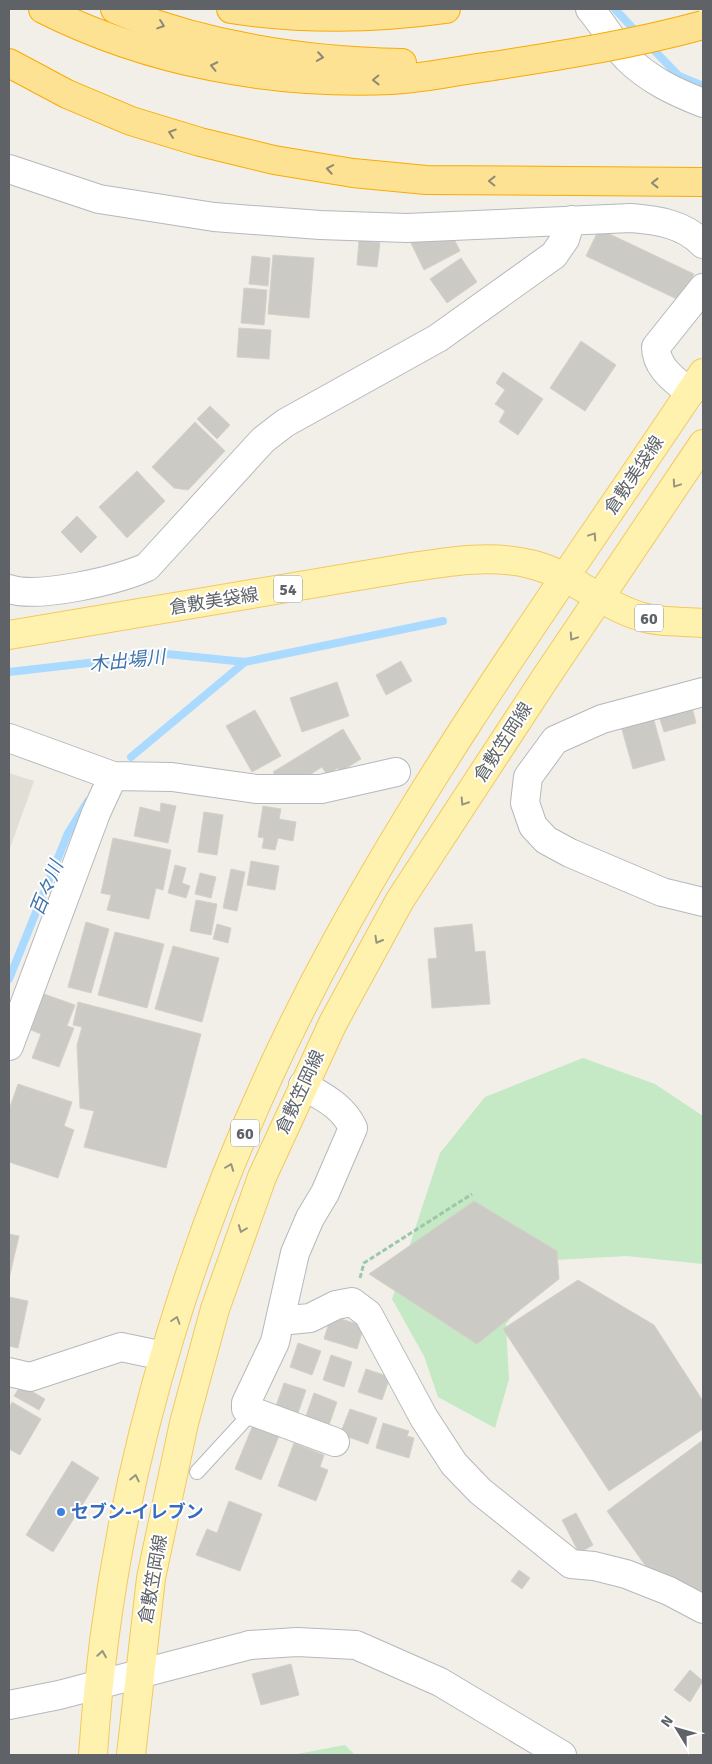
<svg xmlns="http://www.w3.org/2000/svg" width="712" height="1764" viewBox="0 0 712 1764" font-family="Signika,'Noto Sans JP',sans-serif">
<style>
.education{fill:#e1ded6}
.green{fill:#c5e8c5}
.lines{fill:none;stroke-linecap:round;stroke-linejoin:round}
.stream{stroke:#aadaff;stroke-width:8}
.building{fill:#cccac5;stroke:#d6d1c6}
.service-casing{stroke:#b5b8bc;stroke-width:16}
.minor-casing{stroke:#b5b8bc;stroke-width:30}
.tertiary-casing{stroke:#b5b8bc;stroke-width:30}
.primary-casing{stroke:#f2c960;stroke-width:30}
.motorway-casing{stroke:#f9ab00;stroke-width:30}
.path{stroke:#9cc7a9;stroke-width:3;stroke-dasharray:5 2.5;stroke-linecap:butt}
.service{stroke:#fff;stroke-width:14}
.minor{stroke:#fff;stroke-width:28}
.tertiary{stroke:#fff;stroke-width:28}
.primary{stroke:#fff2af;stroke-width:28}
.motorway{stroke:#fde293;stroke-width:28}
.motorway-bridge-casing{stroke:#f9ab00;stroke-width:30;stroke-linecap:butt}
.motorway-bridge{stroke:#fde293;stroke-width:28}
.oneway{stroke:#8e8975}
.oneway2{stroke:#979581}
.shop-dot{fill:#3f7fe0;stroke:#fff;stroke-width:2}
.labels{text-anchor:middle;stroke-width:4;stroke-linejoin:round;paint-order:stroke}
.shield{fill:#fff;stroke:#8f9295;stroke-width:1}
.shield-label{font-size:16px;font-weight:bold;fill:#5f6368}
.street-label{font-size:18px;fill:#5f6368;stroke:#fff}
.shop-label{font-size:18px;font-weight:bold;fill:#366cbe;stroke:#fff;text-anchor:start}
.water-label{font-size:19px;font-style:italic;fill:#4174aa;stroke:#fff}
</style>
<rect width="100%" height="100%" fill="#f1efe8"/>
<path class="education" d="M9,773L34,781L9,851Z"/>
<path class="green" d="M583,1058L655,1084L703,1116V1264L627,1256L554,1260L506,1324L509,1379L495,1428L438,1397L424,1356L392,1299L440,1153L485,1097Z
M345,1745L355,1755H292Z"/>
<g class="lines">
<path class="stream" d="M615,9L639,35
M649,45L679,76L703,86
M9,672L167,654L245,662L443,621
M131,757L245,662
M9,979L68,833L88,801"/>
</g>
<path class="building" d="M599,229L694,274L681,301L586,256Z
M425,236L453,237L460,251L424,270L411,243Z
M359,240L380,243L377,267L357,265Z
M273,255L314,258L309,318L268,314Z
M252,256L270,258L268,286L249,284Z
M461,258L477,282L447,303L430,279Z
M244,288L267,290L264,325L241,323Z
M239,328L271,330L269,359L237,357Z
M581,341L616,365L585,411L550,388Z
M503,372L543,399L518,435L499,422L505,411L495,404L505,390L496,383Z
M210,406L230,425L217,439L197,419Z
M195,422L225,451L188,490L174,488L152,467Z
M137,471L165,501L127,538L99,507Z
M77,516L97,537L81,553L61,532Z
M401,661L412,681L386,695L376,675Z
M337,682L349,716L302,732L290,698Z
M692,707L696,723L664,732L659,716Z
M255,710L281,756L252,772L226,726Z
M653,717L665,760L633,769L621,726Z
M343,729L361,759L340,772L338,768L327,775L322,767L300,781L296,775L281,784L273,772Z
M161,803L176,806L168,843L134,836L140,807L160,812Z
M263,806L281,809L279,819L296,822L293,841L278,838L275,850L262,848L264,838L258,837Z
M204,812L223,815L217,855L198,852Z
M113,838L171,850L163,890L156,888L149,919L107,910L111,895L101,893Z
M251,861L279,866L275,890L247,885Z
M175,865L186,868L182,883L190,886L186,898L168,893Z
M231,869L245,872L237,911L223,908Z
M200,873L216,877L211,898L195,894Z
M196,900L217,904L211,935L190,931Z
M86,922L109,929L91,993L68,987Z
M217,924L231,928L228,943L213,939Z
M472,924L475,952L485,951L490,1004L432,1008L428,959L437,958L434,928Z
M115,932L164,944L147,1008L98,995Z
M173,946L219,958L202,1022L155,1009Z
M44,994L75,1005L67,1026L74,1028L59,1067L32,1058L41,1034L31,1030Z
M78,1002L201,1034L166,1168L84,1147L94,1111L80,1108L77,1045L82,1027L73,1025Z
M18,1084L72,1102L64,1126L74,1130L58,1178L9,1162V1110Z
M474,1201L557,1251L559,1279L477,1344L369,1274Z
M9,1234L19,1236L9,1279Z
M578,1280L654,1325L703,1401V1429L609,1491L503,1329Z
M9,1297L28,1301L18,1348L9,1346Z
M331,1316L364,1326L357,1349L324,1339Z
M298,1343L321,1351L312,1375L290,1367Z
M331,1355L352,1362L344,1387L323,1380Z
M366,1369L390,1377L382,1400L358,1392Z
M284,1383L306,1390L298,1413L276,1406Z
M21,1385L45,1399L39,1410L14,1396Z
M314,1393L337,1402L329,1425L306,1416Z
M12,1402L41,1419L20,1455L9,1449V1409Z
M350,1409L377,1418L368,1444L340,1434Z
M383,1423L409,1431L407,1436L414,1438L409,1458L376,1448Z
M253,1425L279,1436L261,1480L235,1469Z
M703,1440V1598L647,1568L607,1511Z
M294,1443L324,1455L320,1467L328,1470L316,1501L278,1486Z
M72,1461L99,1478L53,1552L26,1535Z
M229,1501L262,1514L240,1571L196,1555L207,1529L217,1533Z
M576,1513L593,1545L579,1553L562,1520Z
M519,1570L530,1578L522,1589L511,1581Z
M291,1664L299,1695L261,1705L252,1674Z
M690,1670L703,1681L690,1702L674,1690Z"/>
<g class="lines">
<g class="service-casing">
<path id="service" d="M197,1472L253,1411"/>
</g>
<g class="minor-casing">
<path id="minor" d="M590,9C603,24 613,43 627,58C649,80 675,92 703,103
M9,169L99,199L214,217L320,225L407,228L631,218C657,220 684,224 703,244
M690,393C675,380 656,368 656,347L703,288
M9,589C39,599 118,580 147,567L263,440L285,423L438,338L554,255L565,239L571,220
M703,692L602,719L555,740L528,777L525,803L533,826L546,840L570,853L662,892L703,902
M9,738L113,776L172,777L256,789H321L396,772
M9,1046L96,813L113,776
M303,1085C323,1097 343,1106 353,1128L325,1193L310,1218L295,1253L275,1342L246,1403V1409L335,1442
M280,1321L310,1318L336,1305L352,1302L368,1314L424,1418L454,1464L480,1491L571,1564L594,1566L626,1574L669,1591L703,1609
M9,1372L30,1377L121,1347L164,1356
M250,1645L297,1642L356,1645L440,1682L562,1755"/>
</g>
<g class="tertiary-casing">
<path id="tertiary" d="M9,1705L59,1695L250,1645"/>
</g>
<g class="primary-casing">
<path id="primary" d="M9,635L406,568C446,562 490,554 530,564C570,573 600,604 639,616C659,623 683,621 703,623
M93,1755C111,1472 200,1191 336,942C444,744 578,561 703,373
M131,1755L151,1578L184,1423L215,1309L262,1177L333,1023L400,900L546,677L703,444"/>
</g>
<g class="motorway-casing">
<path id="motorway" d="M43,9C150,63 273,85 392,80C426,78 460,70 493,66
M115,9C204,46 306,61 402,63
M231,9C303,20 374,19 446,9
M9,63L67,94L131,121L200,142L274,160L353,173L426,180L703,182"/>
</g>
<path class="path" d="M360,1278L364,1263L472,1194"/>
<use href="#service" class="service"/>
<use href="#minor" class="minor"/>
<use href="#tertiary" class="tertiary"/>
<use href="#primary" class="primary"/>
<use href="#motorway" class="motorway"/>
<g class="motorway-bridge-casing">
<path id="motorway-bridge" d="M493,66C564,55 634,44 703,25"/>
</g>
<use href="#motorway-bridge" class="motorway-bridge"/>
</g>
<defs><path id="oneway-chevron" d="M-2-3.5L2.5 0L-2 3.5" fill="none" stroke-width="1.6" stroke-linecap="round" stroke-linejoin="round" transform="scale(1.25)"/></defs>
<g class="oneway">
<use href="#oneway-chevron" transform="translate(161 25) rotate(19)"/>
<use href="#oneway-chevron" transform="translate(320 57) rotate(8)"/>
<use href="#oneway-chevron" transform="translate(214 66) rotate(-168)"/>
<use href="#oneway-chevron" transform="translate(376 80) rotate(179)"/>
<use href="#oneway-chevron" transform="translate(172 133) rotate(-162)"/>
<use href="#oneway-chevron" transform="translate(330 169) rotate(-170)"/>
<use href="#oneway-chevron" transform="translate(492 181) rotate(-179)"/>
<use href="#oneway-chevron" transform="translate(655 183) rotate(-180)"/>
</g>
<g class="oneway2">
<use href="#oneway-chevron" transform="translate(676 484) rotate(124)"/>
<use href="#oneway-chevron" transform="translate(593 536) rotate(-56)"/>
<use href="#oneway-chevron" transform="translate(573 637) rotate(124)"/>
<use href="#oneway-chevron" transform="translate(464 802) rotate(123)"/>
<use href="#oneway-chevron" transform="translate(378 940) rotate(120)"/>
<use href="#oneway-chevron" transform="translate(230 1167) rotate(-69)"/>
<use href="#oneway-chevron" transform="translate(242 1229) rotate(111)"/>
<use href="#oneway-chevron" transform="translate(176 1320) rotate(-72)"/>
<use href="#oneway-chevron" transform="translate(135 1478) rotate(-78)"/>
<use href="#oneway-chevron" transform="translate(102 1654) rotate(-81)"/>
</g>
<circle class="shop-dot" cx="61" cy="1512" r="5"/>
<g class="labels">
<g class="shield">
<rect x="274" y="575.5" width="28" height="27" rx="4"/>
<rect x="635" y="604.5" width="28" height="27" rx="4"/>
<rect x="231" y="1119.5" width="28" height="27" rx="4"/>
</g>
<g class="shield-label">
<text x="288" y="595">54</text>
<text x="649" y="624">60</text>
<text x="245" y="1139">60</text>
</g>
<g class="street-label">
<text transform="translate(634 475) rotate(-56)" y="6">倉敷美袋線</text>
<text transform="translate(214 601) rotate(-9)" y="6">倉敷美袋線</text>
<text transform="translate(503 742) rotate(-57)" y="6">倉敷笠岡線</text>
<text transform="translate(300 1092) rotate(-65)" y="6">倉敷笠岡線</text>
<text transform="translate(153 1579) rotate(-80)" y="6">倉敷笠岡線</text>
</g>
<g class="shop-label">
<text x="71" y="1518">セブン-イレブン</text>
</g>
<g class="water-label">
<text transform="translate(127 660) rotate(-6)" y="7">木出場川</text>
<text transform="translate(46 888) rotate(-68)" y="7">百々川</text>
</g>
</g>
<rect width="712" height="1764" fill="none" stroke="#5f6368" stroke-width="20"/>
<g transform="translate(677 1729) rotate(307)" stroke="#ffffff" stroke-width="4" paint-order="stroke">
<path d="M0-4L9 19L0 12L-9 19Z" fill="#5f6368"/>
<text y="-8" font-size="14" font-weight="bold" text-anchor="middle" fill="#5f6368">N</text>
</g>
</svg>
